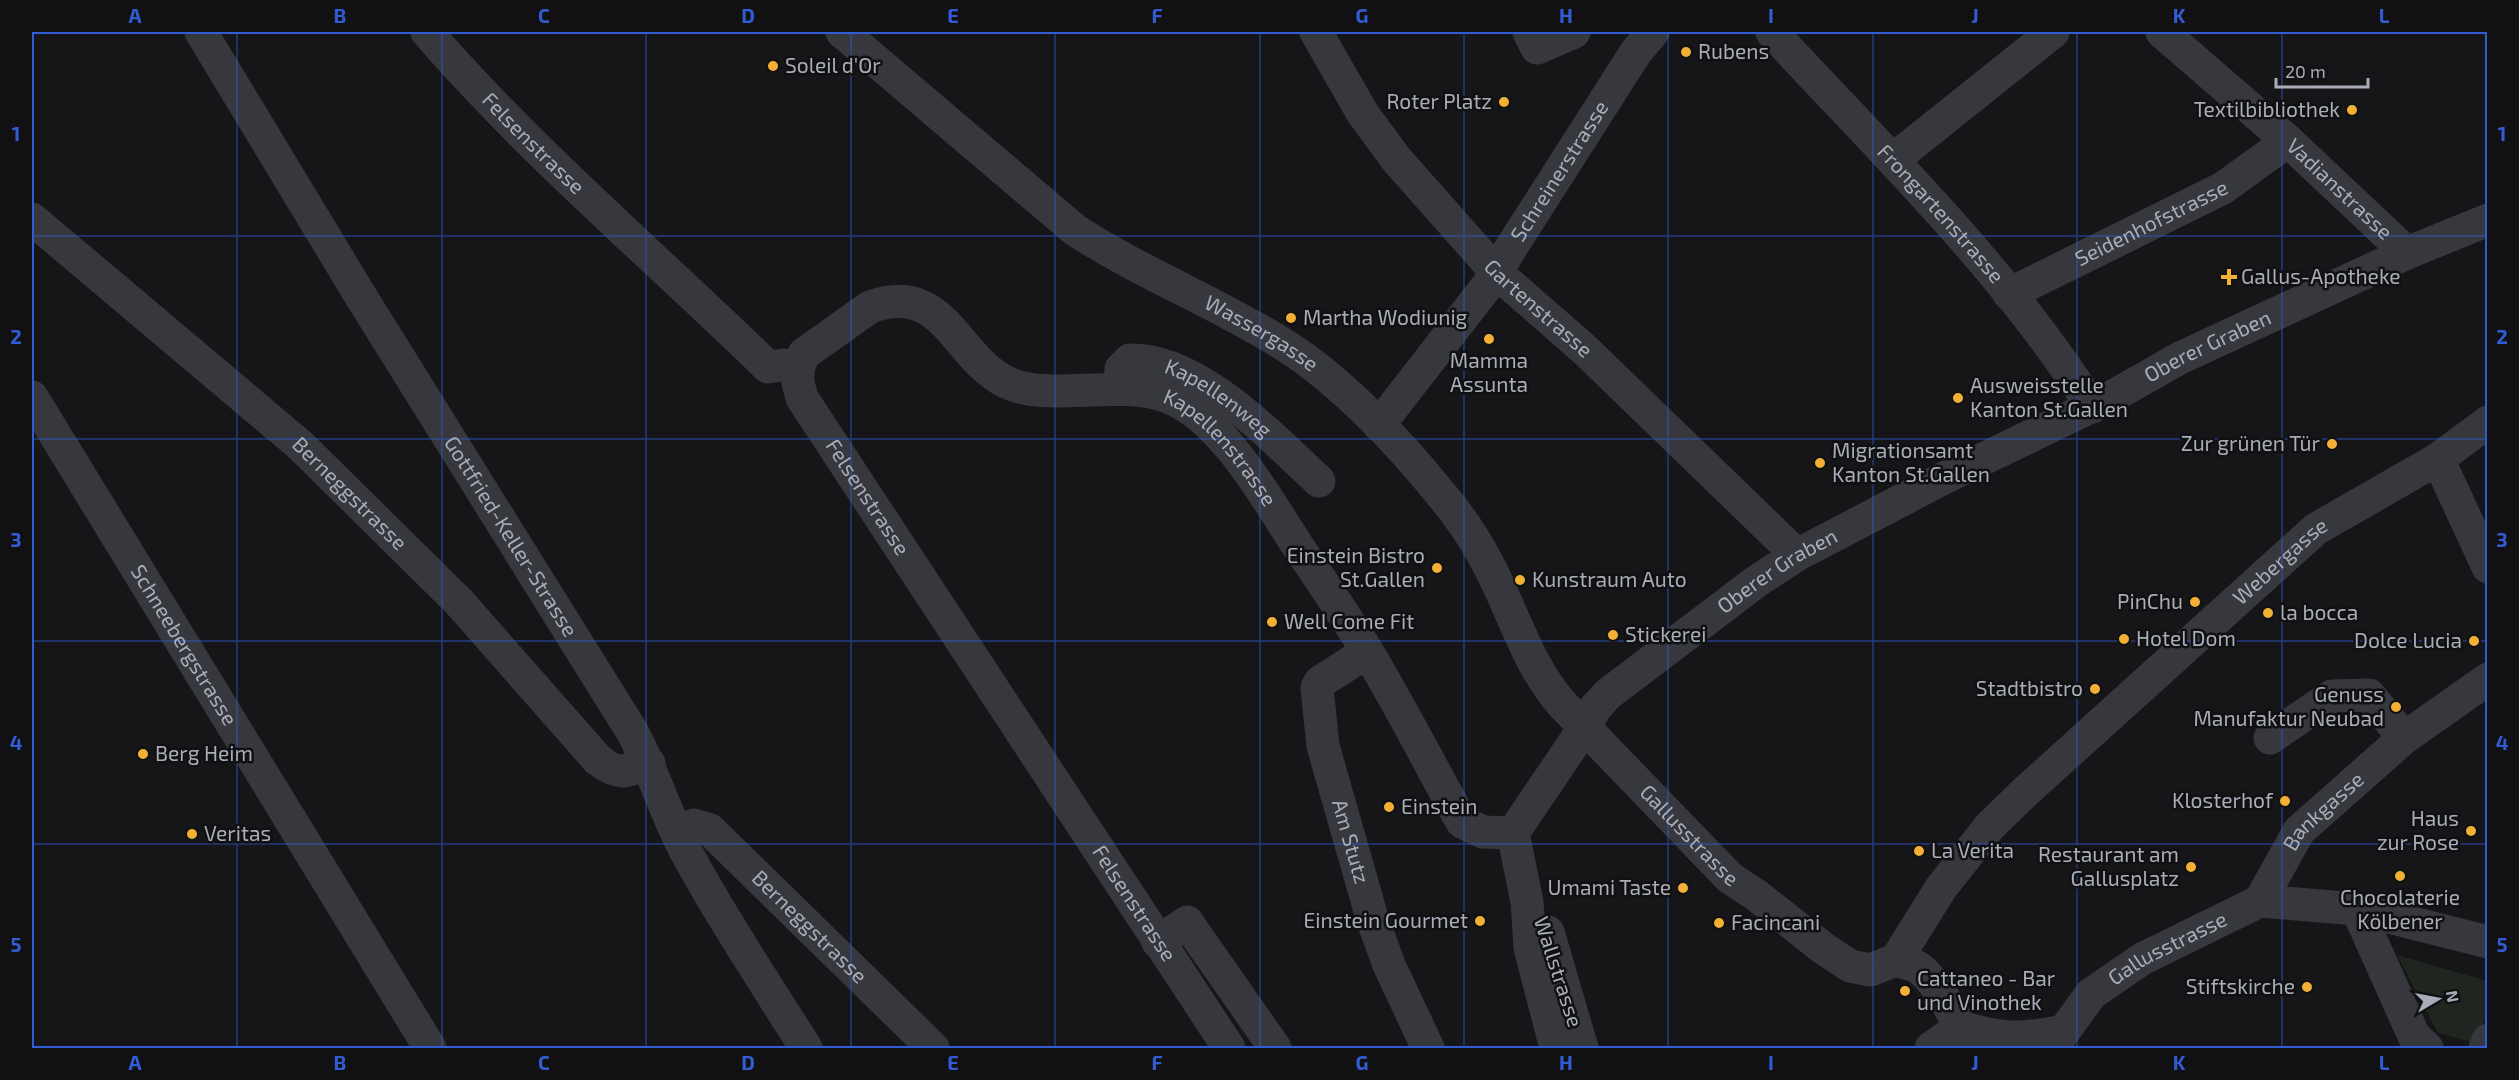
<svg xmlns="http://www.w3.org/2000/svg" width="2519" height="1080" viewBox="0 0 2519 1080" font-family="'Exo 2',sans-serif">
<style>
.green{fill:#1e261f}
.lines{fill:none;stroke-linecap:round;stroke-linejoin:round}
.minor{stroke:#37383d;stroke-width:33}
.grid{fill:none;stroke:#325cd3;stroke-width:1.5;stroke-opacity:0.55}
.poi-dot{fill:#f2b134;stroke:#111113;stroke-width:2}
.labels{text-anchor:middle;stroke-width:5;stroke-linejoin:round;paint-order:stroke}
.poi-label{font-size:21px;fill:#a8adb8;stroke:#111113;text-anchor:start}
.street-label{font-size:21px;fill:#a8adb8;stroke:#111113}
.neatline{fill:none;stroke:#325cd3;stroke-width:2}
.grid-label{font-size:20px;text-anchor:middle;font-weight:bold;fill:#325cd3}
</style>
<rect width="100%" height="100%" fill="#161618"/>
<path class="green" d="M2397,955L2487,981V1011L2479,1041L2475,1043L2438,1033Z"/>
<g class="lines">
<g class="minor">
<path id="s1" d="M201,32L360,295L633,733C653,771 665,812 685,850C722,918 765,983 806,1048"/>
<path id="s2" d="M427,32C531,152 654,256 768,367L783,365L798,368V383L802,398L1229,1048"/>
<path id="s3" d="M842,32L1075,230C1143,274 1218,303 1286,346C1342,382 1398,441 1440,493C1458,514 1475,539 1488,564C1513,611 1527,664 1562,704L1730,878L1756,895L1823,948L1850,966L1870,970L1896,960L1941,888L1990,826L2024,793L2316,529L2438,459L2488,422"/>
<path id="s4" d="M1316,32L1363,114L1397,160L1497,273L1585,350L1797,555"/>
<path d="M1529,32L1537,48L1574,32"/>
<path id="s5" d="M1772,32C1883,152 2003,267 2092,407"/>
<path id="s6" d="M2162,32L2288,141L2407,253"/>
<path d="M1894,159L2053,32"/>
<path id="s7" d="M32,219L300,445L459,602L598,760C619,776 625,772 649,763"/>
<path id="s8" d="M2009,294L2223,188L2288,141"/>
<path id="s9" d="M798,368L804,354L870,307C944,280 954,356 1006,382C1048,403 1117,378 1168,397C1222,418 1266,497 1297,545C1321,580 1345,615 1367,651C1401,707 1430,765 1462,822L1483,832L1513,833"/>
<path id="s10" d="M1120,388L1121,369L1130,360C1199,359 1271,437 1319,481"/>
<path id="s11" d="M32,397L430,1048"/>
<path id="s12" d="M1379,425L1497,273L1507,254L1636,52L1653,32"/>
<path d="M2438,459L2488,567"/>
<path id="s13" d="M1367,652L1320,682L1317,688L1323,746L1373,921L1389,965L1428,1048"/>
<path d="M2270,738L2332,696L2369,695L2404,738"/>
<path id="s14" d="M677,832L694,825L710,830L933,1048"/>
<path id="s15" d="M2260,901L2299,831L2404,738L2488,679"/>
<path d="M2357,909L2414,1036L2427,1048"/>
<path d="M1548,932L1582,1048"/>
<path d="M1158,942L1187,922L1275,1048"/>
<path d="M1896,960C1903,963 1913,964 1919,968C1938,982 1961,1027 1970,1048"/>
<path d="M1961,1027C1999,1039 2024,1040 2062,1031"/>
<path id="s16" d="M1556,1048L1530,948L1527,902L1513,833L1584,728L1596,707L1608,694L1757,581L1797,555L1944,478L2113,396L2180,358L2407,253L2488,220"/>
<path d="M1931,1048L1961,1027"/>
<path id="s17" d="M2052,1048L2091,994L2142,959L2260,901L2357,909L2488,942"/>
<path d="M2485,1048L2488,1040"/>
</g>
</g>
<path class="grid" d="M237,32V1048M442,32V1048M646,32V1048M851,32V1048M1055,32V1048M1260,32V1048M1464,32V1048M1668,32V1048M1873,32V1048M2077,32V1048M2282,32V1048M32,236H2488M32,439H2488M32,641H2488M32,844H2488"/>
<g class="poi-dot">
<circle cx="1686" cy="52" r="6"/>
<circle cx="773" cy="66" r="6"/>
<circle cx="1504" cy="102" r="6"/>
<circle cx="2352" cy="110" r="6"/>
<path d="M2226 268h6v6h6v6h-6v6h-6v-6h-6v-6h6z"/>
<circle cx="1291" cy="318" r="6"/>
<circle cx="1489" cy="339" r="6"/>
<circle cx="1958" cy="398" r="6"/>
<circle cx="2332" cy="444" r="6"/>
<circle cx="1820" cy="463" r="6"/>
<circle cx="1437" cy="568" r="6"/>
<circle cx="1520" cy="580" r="6"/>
<circle cx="2195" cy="602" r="6"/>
<circle cx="2268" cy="613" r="6"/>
<circle cx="1272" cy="622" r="6"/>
<circle cx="1613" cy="635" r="6"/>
<circle cx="2124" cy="639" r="6"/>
<circle cx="2474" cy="641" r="6"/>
<circle cx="2095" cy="689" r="6"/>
<circle cx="2396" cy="707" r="6"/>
<circle cx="143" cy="754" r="6"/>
<circle cx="2285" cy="801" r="6"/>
<circle cx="1389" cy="807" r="6"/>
<circle cx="2471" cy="831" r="6"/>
<circle cx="192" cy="834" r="6"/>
<circle cx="1919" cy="851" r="6"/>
<circle cx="2191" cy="867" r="6"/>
<circle cx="2400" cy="876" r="6"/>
<circle cx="1683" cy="888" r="6"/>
<circle cx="1480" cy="921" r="6"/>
<circle cx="1719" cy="923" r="6"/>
<circle cx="2307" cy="987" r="6"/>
<circle cx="1905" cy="991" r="6"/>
</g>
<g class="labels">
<g class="poi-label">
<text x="1698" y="59">Rubens</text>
<text x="785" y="73">Soleil d'Or</text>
<text x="1492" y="109" text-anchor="end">Roter Platz</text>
<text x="2340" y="117" text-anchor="end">Textilbibliothek</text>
<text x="2241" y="284">Gallus-Apotheke</text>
<text x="1303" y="325">Martha Wodiunig</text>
<text x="1489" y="368" text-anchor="middle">Mamma<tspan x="1489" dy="24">Assunta</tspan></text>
<text x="1970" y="393">Ausweisstelle<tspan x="1970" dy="24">Kanton St.Gallen</tspan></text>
<text x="2320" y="451" text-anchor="end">Zur grünen Tür</text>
<text x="1832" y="458">Migrationsamt<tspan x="1832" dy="24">Kanton St.Gallen</tspan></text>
<text x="1425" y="563" text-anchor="end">Einstein Bistro<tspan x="1425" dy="24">St.Gallen</tspan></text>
<text x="1532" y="587">Kunstraum Auto</text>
<text x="2183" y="609" text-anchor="end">PinChu</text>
<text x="2280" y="620">la bocca</text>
<text x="1284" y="629">Well Come Fit</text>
<text x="1625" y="642">Stickerei</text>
<text x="2136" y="646">Hotel Dom</text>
<text x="2462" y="648" text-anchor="end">Dolce Lucia</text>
<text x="2083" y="696" text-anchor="end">Stadtbistro</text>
<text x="2384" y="702" text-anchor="end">Genuss<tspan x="2384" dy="24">Manufaktur Neubad</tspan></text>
<text x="155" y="761">Berg Heim</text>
<text x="2273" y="808" text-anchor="end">Klosterhof</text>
<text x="1401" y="814">Einstein</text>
<text x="2459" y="826" text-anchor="end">Haus<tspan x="2459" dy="24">zur Rose</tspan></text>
<text x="204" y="841">Veritas</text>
<text x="1931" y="858">La Verita</text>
<text x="2179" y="862" text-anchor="end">Restaurant am<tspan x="2179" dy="24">Gallusplatz</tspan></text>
<text x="1671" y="895" text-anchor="end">Umami Taste</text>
<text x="2400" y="905" text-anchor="middle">Chocolaterie<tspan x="2400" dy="24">Kölbener</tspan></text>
<text x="1468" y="928" text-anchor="end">Einstein Gourmet</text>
<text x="1731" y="930">Facincani</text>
<text x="1917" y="986">Cattaneo - Bar<tspan x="1917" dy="24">und Vinothek</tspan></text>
<text x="2295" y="994" text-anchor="end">Stiftskirche</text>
</g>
<g class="street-label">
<text dy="7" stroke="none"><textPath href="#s2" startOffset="154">Felsenstrasse</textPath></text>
<text dy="7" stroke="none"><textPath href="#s12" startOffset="312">Schreinerstrasse</textPath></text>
<text dy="7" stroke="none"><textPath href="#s6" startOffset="237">Vadianstrasse</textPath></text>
<text dy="7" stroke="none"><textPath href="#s5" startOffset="248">Frongartenstrasse</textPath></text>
<text dy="7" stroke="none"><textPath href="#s8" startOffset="159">Seidenhofstrasse</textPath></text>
<text dy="7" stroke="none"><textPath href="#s4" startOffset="357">Gartenstrasse</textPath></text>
<text dy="7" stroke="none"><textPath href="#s3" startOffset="519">Wassergasse</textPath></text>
<text dy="7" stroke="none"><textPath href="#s16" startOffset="1084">Oberer Graben</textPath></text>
<text dy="7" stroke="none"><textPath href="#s10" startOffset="130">Kapellenweg</textPath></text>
<text dy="7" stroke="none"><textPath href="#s9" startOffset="501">Kapellenstrasse</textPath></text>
<text dy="7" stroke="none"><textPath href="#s7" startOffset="420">Berneggstrasse</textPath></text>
<text dy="7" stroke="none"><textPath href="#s2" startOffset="658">Felsenstrasse</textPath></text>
<text dy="7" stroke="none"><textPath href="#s1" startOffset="592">Gottfried-Keller-Strasse</textPath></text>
<text dy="7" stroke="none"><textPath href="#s3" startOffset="2001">Webergasse</textPath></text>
<text dy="7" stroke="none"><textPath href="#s16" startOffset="598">Oberer Graben</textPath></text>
<text dy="7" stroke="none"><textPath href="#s11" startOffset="291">Schneebergstrasse</textPath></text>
<text dy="7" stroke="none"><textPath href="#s15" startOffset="111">Bankgasse</textPath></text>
<text dy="7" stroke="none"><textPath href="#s3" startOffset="1188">Gallusstrasse</textPath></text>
<text dy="7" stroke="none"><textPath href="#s13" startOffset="220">Am Stutz</textPath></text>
<text dy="7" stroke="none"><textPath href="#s2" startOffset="1144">Felsenstrasse</textPath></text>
<text dy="7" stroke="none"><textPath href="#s14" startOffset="174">Berneggstrasse</textPath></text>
<text dy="7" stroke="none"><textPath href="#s17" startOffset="156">Gallusstrasse</textPath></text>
<text transform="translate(1558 972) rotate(72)" y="7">Wallstrasse</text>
</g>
</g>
<rect width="2519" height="1080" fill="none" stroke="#111113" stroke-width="66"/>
<g transform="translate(2438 999) rotate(80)" stroke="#111113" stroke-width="4.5" paint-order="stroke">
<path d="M0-4.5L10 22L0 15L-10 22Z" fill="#a8adb8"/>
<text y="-9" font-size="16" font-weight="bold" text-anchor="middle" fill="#a8adb8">N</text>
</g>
<path d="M2276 78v9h92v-9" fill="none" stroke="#a8adb8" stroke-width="3"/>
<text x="2285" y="78" font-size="18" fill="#a8adb8" stroke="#111113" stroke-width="4.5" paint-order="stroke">20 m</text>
<rect x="33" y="33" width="2453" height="1014" class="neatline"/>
<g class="grid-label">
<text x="135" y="23">A</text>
<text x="340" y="23">B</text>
<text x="544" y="23">C</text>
<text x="748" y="23">D</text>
<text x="953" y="23">E</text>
<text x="1157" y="23">F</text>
<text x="1362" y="23">G</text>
<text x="1566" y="23">H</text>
<text x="1771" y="23">I</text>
<text x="1975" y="23">J</text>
<text x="2179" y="23">K</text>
<text x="2384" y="23">L</text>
<text x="16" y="141">1</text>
<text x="2502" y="141">1</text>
<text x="16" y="344">2</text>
<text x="2502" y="344">2</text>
<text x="16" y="547">3</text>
<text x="2502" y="547">3</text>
<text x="16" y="750">4</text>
<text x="2502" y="750">4</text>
<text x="16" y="952">5</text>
<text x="2502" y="952">5</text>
<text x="135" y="1070">A</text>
<text x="340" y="1070">B</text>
<text x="544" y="1070">C</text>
<text x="748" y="1070">D</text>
<text x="953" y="1070">E</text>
<text x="1157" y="1070">F</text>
<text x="1362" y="1070">G</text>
<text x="1566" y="1070">H</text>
<text x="1771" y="1070">I</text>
<text x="1975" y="1070">J</text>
<text x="2179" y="1070">K</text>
<text x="2384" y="1070">L</text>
</g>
</svg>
